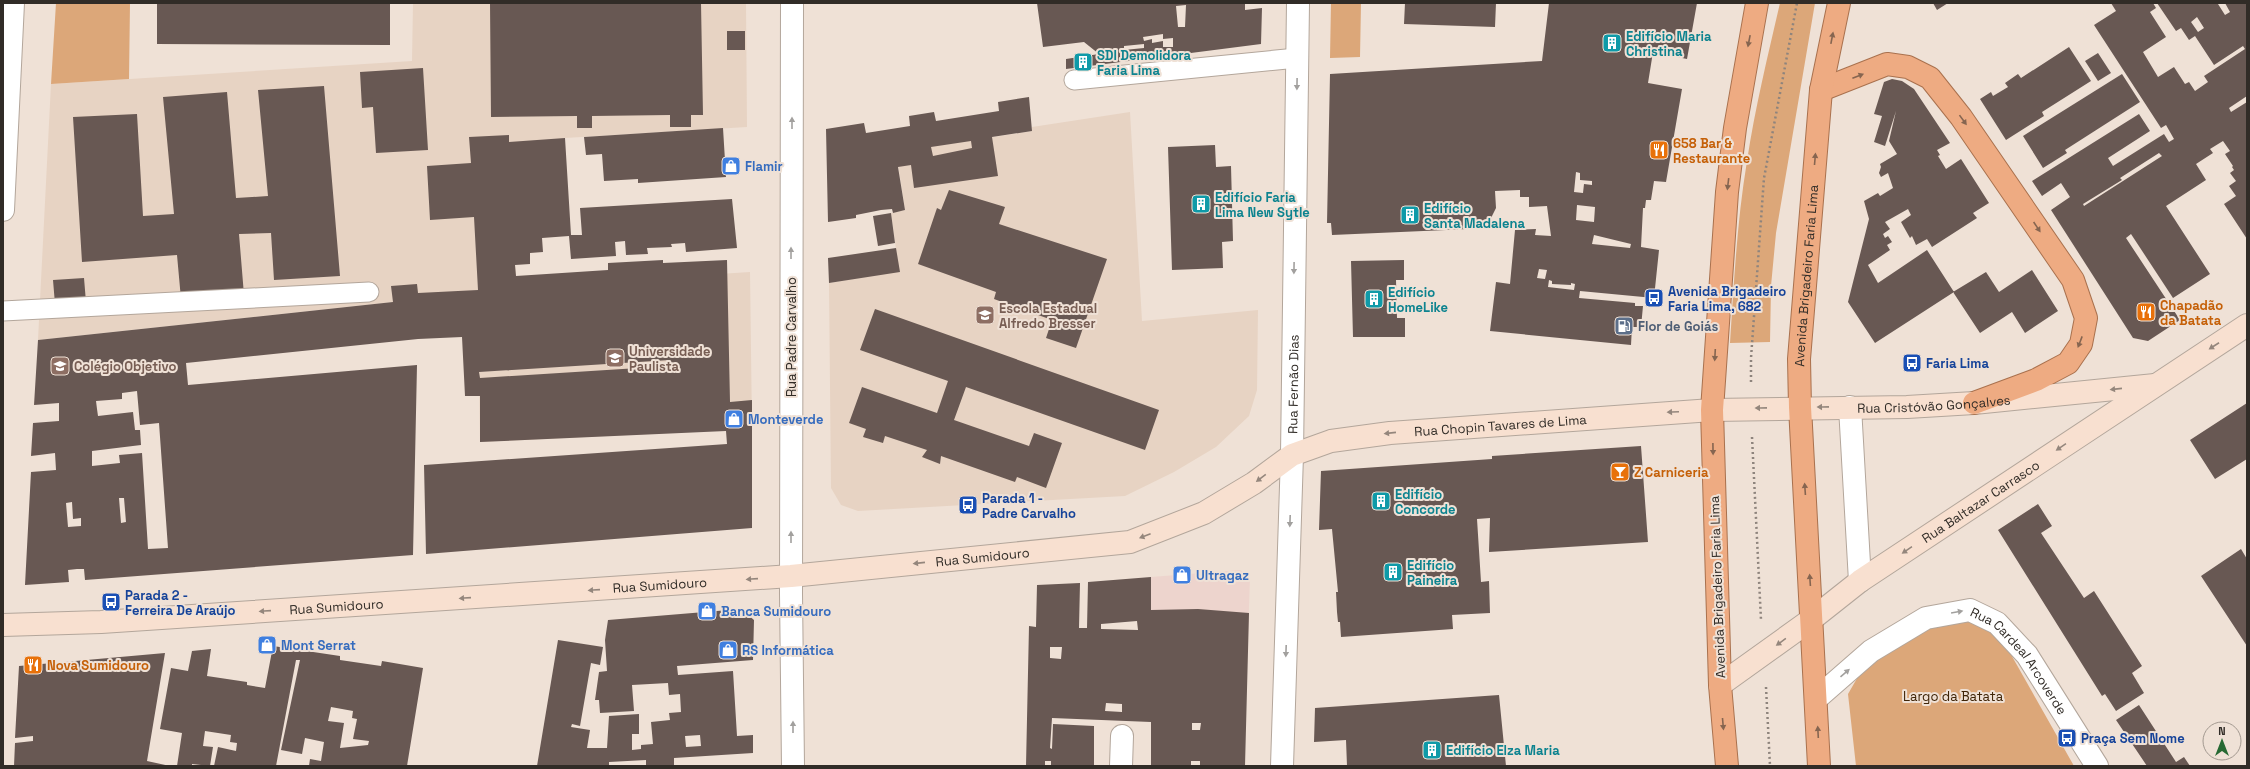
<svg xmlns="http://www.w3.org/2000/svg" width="2250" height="769" viewBox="0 0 2250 769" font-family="'Space Grotesk',sans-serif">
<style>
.commercial{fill:#edd4cd}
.built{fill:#e7d3c3}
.green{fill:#dca779}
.building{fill:#685853;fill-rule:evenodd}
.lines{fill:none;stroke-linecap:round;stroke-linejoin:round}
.service-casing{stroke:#b3a69b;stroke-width:21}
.pedestrian-casing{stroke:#b3a69b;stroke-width:24}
.minor-casing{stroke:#b3a69b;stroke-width:24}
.tertiary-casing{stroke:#b3a69b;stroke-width:24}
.secondary-casing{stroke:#b3a69b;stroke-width:24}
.trunk-casing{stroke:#a9714e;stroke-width:24}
.path{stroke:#8e847d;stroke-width:2.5;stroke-dasharray:2 3;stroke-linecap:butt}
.service{stroke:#fff;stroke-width:19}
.pedestrian{stroke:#fff;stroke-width:22}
.minor{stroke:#fff;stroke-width:22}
.tertiary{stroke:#fff;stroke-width:22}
.secondary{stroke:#f8e0d0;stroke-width:22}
.trunk{stroke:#eeab82;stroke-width:22}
.oneway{fill:#866550}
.oneway2{fill:#a2a09e}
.oneway3{fill:#94867c}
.labels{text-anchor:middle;stroke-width:4;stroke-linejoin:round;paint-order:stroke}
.culture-label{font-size:13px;font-weight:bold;fill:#0d838f;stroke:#efe1d6;text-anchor:start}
.food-label{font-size:13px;font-weight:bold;fill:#c56008;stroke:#efe1d6;text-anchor:start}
.shop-label{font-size:13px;font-weight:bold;fill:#366cbe;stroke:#efe1d6;text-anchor:start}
.street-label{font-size:13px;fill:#312c27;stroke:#efe1d6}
.transit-label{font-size:13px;font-weight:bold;fill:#164399;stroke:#efe1d6;text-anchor:start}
.education-label{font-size:13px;font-weight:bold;fill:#785e54;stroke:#efe1d6;text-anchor:start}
.service-label{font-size:13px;font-weight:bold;fill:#4e5e75;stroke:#efe1d6;text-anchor:start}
.park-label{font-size:13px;fill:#3f2407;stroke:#efe1d6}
</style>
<rect width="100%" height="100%" fill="#efe1d6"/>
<path class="commercial" d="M1240,570L1250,578L1248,635L1150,631L1151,577Z"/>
<path class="built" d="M413,3H746L747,127L565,138L515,265L517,287L750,272L752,429L480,442L478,290L393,302L38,340L51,84L412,61Z
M1130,112L1142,321L1258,310L1257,390L1249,416L1216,447L1174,472L1125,496L858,511L841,505L831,488L829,283L899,271L891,213L905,210L896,152L1032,131V127Z"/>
<path class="green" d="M56,3H130L129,79L51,84Z
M1331,3H1361L1360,57L1330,58Z
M1780,3H1815L1776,233L1771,286L1770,342L1730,343C1734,282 1737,221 1747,161C1755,108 1768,55 1780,3Z
M1968,616L1996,628L2074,766H1856L1848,694L1863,668L1945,618Z"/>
<path class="building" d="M157,3H390V45L157,44Z
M490,3H701L703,115H691V127H670V115L592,116V128H577V116L491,117Z
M1037,3H1245V10L1262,8L1261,44L1066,69V59L1099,54L1084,42L1043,47ZM1186,5L1185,27H1178L1176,6ZM1163,34V39L1173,38V47H1163V41L1152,43V39L1144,41L1143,37ZM1144,44V48L1124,50V46Z
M1405,3H1496L1495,27L1404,24Z
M1549,3H1697L1687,59L1653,52L1648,83L1682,89L1666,182L1654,181L1651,200H1646L1645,208H1643L1641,247L1659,250L1654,298L1580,291L1579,298L1635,303V306H1643L1641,327H1632L1631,345L1490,331L1496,282L1510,284L1515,230L1536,229L1535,235L1551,236L1547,206L1529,207V197H1520V190L1495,191L1496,208L1492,216V228L1332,235L1331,223H1327L1330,74L1542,61ZM1576,172L1580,173V180L1592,181V185L1584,184L1583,193L1574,192ZM1577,205L1595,207L1594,222L1576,220ZM1594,235L1631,244L1630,248L1592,244ZM1539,269L1547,270L1545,279L1537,278ZM1549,280L1552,281V284L1571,285V283L1575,284L1574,290L1548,287Z
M1933,3H1948L1937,10Z
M2111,3H2153L2156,8L2150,12L2166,37L2143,52L2158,77L2174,67L2185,84L2189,82L2195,91L2208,82L2204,76L2245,49L2243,46L2214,65L2195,36L2189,40L2181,28L2176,31L2157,3H2219L2218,4L2225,15L2230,12L2225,3H2247V96L2229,108L2231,112L2247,102V239L2224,204L2236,196L2229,186L2236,181L2230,173L2234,170L2232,167L2233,166L2225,154L2230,151L2223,141L2210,149L2213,153L2196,164L2206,180L2166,206L2210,274L2173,298L2131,234L2126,238L2180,320L2148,341L2133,338L2051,210L2070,197L2061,183L2042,196L2032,181L2139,114L2150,131L2108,158L2113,166L2164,134L2169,142L2174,139L2166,125L2161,128L2094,25L2116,11ZM2197,17L2204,28L2198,32L2191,22ZM2159,153L2162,156L2084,206L2083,204L2122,180L2120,178Z
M727,31H745V50H727Z
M2069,47L2091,81L2042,112L2044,116L2006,140L1980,99L1991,92L1993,96L2008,87L2005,83L2018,74L2021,78Z
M2098,53L2111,73L2098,81L2085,61Z
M423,68L428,150L376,153L373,107L362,108L360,72Z
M2122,74L2140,102L2065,150L2067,153L2043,168L2023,136Z
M1892,79L1902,81L1914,89L1950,143L1937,150L1940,155L1938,156L1946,169L1961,159L1989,203L1973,213L1977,218L1932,247L1927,239L1916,245L1912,236L1910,238L1901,222L1911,215L1908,209L1885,222L1890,229L1883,234L1885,238L1888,236L1892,242L1887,245L1890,250L1868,265L1878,283L1927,250L1954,292L1875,343L1848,302L1869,219L1864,201L1878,193L1880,196L1893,188L1888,173L1881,177L1879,173L1881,167L1880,164L1897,154L1889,141L1896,111L1885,146L1874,142L1882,116L1874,114L1884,82Z
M324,86L340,276L274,280L271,233L239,234L244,295L181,299L177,255L82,262L73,117L137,114L143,216L174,214L163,97L227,92L236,198L268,196L258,90Z
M1029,97L1032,131L992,137L998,176L914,188L911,165L898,167L905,210L893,213L892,209L881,210L856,215V218L828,222L826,129L864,123L866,133L910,126L909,116L934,112L936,121L999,111L998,102ZM971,141L972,148L933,156L931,147Z
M723,128L726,177L638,183V179L604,181L602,154L586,155L584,137Z
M509,135V142L565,138L571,235H582L580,208L732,199L737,248L686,252L685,243L671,244L672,247L647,248L648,254L626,255L625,241L615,242L616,256L571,259L569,236L542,238L543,252L530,253V264L515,265L516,276L608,270V263L663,260V263L727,260L730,402L752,400V528L426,554L424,465L727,444L726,431L480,442V396H465L462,337L418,339L186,363L188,385L417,365L413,555L85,580L84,569H77L68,570L69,582L25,585L31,472L56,470L55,453L31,456L33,423L59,421V403L34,405L38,340L393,302L391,286L417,284L418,293L478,290L474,217L430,220L427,166L471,163L469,137ZM670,360V366L480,378L479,372ZM137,391L140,425L159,423L168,548L148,549L142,453L119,455L120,463L92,466V451L141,445L140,430H135L133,412L98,416L97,409L96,401L122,399V393ZM119,498H124L126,522L121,523ZM72,502L73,519L81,518V526L68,527L66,503Z
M1215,145L1216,167L1231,166L1233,241L1222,242L1223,268L1172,270L1168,147Z
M949,190L1005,207L999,224L1107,259L1076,348L1046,338L1052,320L994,299L996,292L918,264L937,208L941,210Z
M891,213L895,243L878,246L873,216Z
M896,248L900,272L829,283L828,258Z
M1404,260V280H1396L1397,318H1405V337H1353L1351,261Z
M2032,270L2058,311L2025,333L2012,312L1980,333L1953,292L1986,272L1999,292Z
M84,278L86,302L55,304L53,280Z
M875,309L1159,410L1145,450L966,387L954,420L1029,446L1034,433L1062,443L1046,488L1017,477L1015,482L941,456L940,464L922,457L927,450L885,436L883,443L863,437L866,429L849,423L862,387L937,413L948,381L860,350Z
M2247,403V459L2215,479L2190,440Z
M1641,446L1648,542L1489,552L1490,518L1477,519L1481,582L1489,581L1490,613L1452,615L1453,629L1341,637L1340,622H1338L1337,612L1336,592H1338L1332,529L1319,530L1321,471L1492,459V456Z
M2038,504L2052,526L2041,533L2084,598L2094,591L2142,666L2132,673L2144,693L2116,711L2105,694L2102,696L1998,530Z
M2241,549L2247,559V646L2201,576Z
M1151,577V610L1198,609L1249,613L1245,766H1200V761H1191V765L1183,766H1151V722L1052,718L1050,748L1052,749L1053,724L1094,726V766H1051V761H1045V766H1026L1029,626L1036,627L1037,585L1080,583L1079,628H1087L1088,582ZM1137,621L1138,630L1101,629V624ZM1050,647H1062L1061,659L1050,658ZM1106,703L1122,704V712L1105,711ZM1192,723H1201L1200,730H1192Z
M741,609L754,620L753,660L677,666L678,675L733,671L737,736L753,735V753L674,758V766H646V760L609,762V766H537L558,640L603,647L600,665L591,663L580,726L572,724L571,727L590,730L587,748H607L609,716L639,714V734H632V750L641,749V745L653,744L651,722L670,720L669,713L681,712L680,694L669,695L668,683L632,685L634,711L600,713L599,700H595L599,672L607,671L605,640L608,620ZM700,735L701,746L686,747L685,736Z
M273,646L340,656V660L381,666L382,661L423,668L407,766H309L310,759L321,761L324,742L305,738L302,754L281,750L300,660H296L276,766H214L218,747L236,751L237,743L230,742L231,735L205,731L203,746L213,747L210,766L192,764V766H177L182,733L160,729L171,668L188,671L192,651L211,649L207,676L247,682V685L265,688ZM331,707L353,711L352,718L357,719L353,739L369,741L368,745L340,748L344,723L328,721Z
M165,653L147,761L170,766H14L15,743L33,741V736L15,738L19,666Z
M1499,695L1506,766H1347L1346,740L1314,742L1315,708Z
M2139,705L2176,762L2184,757L2190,766H2147L2116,720Z"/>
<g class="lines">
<g class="service-casing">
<path id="service" d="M1074,80L1297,58
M3,311L369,292"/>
</g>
<g class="pedestrian-casing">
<path id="pedestrian" d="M1850,407L1860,581"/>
</g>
<g class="minor-casing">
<g id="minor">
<path d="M792,3L791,594L793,766"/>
<path d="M3,210L13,3"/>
<path id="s1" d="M1816,699L1871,651L1926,618L1970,610L1997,623L2027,655L2097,766"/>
<path d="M1121,766L1122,736"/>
</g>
</g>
<g class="tertiary-casing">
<g id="tertiary">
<path id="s2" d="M1282,766L1292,455L1298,3"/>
</g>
</g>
<g class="secondary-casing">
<g id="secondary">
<path id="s3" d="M3,625L101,622L791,576L1130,542L1204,513L1254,483L1292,455L1331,441L1390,433L1712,410L1907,407L1974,403L2155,385"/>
<path id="s4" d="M1720,685L1812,619L1860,581L2247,325"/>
</g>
</g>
<g class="trunk-casing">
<g id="trunk">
<path d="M1821,90L1887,64L1908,67L1930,78L1961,117L2073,280L2086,318L2081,344L2068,363L2036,380L1974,403"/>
<path d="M1727,766L1720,685L1712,410L1727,192L1735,128L1757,3"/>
<path id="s5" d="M1819,766L1800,407L1799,359L1821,90L1839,3"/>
</g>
</g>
<path class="path" d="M1751,382V358L1764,178L1797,3
M1752,437L1761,620
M1766,687L1770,766"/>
<use href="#service" class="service"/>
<use href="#pedestrian" class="pedestrian"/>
<use href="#minor" class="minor"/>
<use href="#tertiary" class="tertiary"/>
<use href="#secondary" class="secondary"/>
<use href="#trunk" class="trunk"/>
</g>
<defs><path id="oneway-solid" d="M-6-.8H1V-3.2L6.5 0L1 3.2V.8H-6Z"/></defs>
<g class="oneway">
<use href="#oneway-solid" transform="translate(1832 38) rotate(-79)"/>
<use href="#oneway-solid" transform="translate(1749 41) rotate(101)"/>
<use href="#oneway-solid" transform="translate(1858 76) rotate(-21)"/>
<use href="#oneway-solid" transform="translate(1963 120) rotate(54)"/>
<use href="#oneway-solid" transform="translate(1815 159) rotate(-85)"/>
<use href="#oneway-solid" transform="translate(1728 184) rotate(97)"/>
<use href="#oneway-solid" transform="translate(2037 227) rotate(56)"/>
<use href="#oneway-solid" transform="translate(2080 342) rotate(111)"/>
<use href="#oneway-solid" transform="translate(1715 355) rotate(93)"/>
<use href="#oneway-solid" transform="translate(1713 449) rotate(89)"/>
<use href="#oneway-solid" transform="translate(1805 489) rotate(-94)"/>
<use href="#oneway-solid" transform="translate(1810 580) rotate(-94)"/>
<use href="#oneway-solid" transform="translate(1723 724) rotate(85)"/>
<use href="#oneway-solid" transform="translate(1818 732) rotate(-93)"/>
</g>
<g class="oneway2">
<use href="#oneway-solid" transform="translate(1297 84) rotate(91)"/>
<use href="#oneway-solid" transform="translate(792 123) rotate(-90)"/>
<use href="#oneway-solid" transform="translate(791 253) rotate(-90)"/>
<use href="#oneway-solid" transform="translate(1294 268) rotate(91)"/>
<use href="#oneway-solid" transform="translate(1290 521) rotate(92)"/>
<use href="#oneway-solid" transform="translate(791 537) rotate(-90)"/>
<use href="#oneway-solid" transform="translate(1957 612) rotate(-10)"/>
<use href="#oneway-solid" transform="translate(1286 651) rotate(92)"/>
<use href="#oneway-solid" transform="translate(1845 673) rotate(-41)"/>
<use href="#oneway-solid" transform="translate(793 727) rotate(-90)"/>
</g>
<g class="oneway3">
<use href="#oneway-solid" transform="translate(2214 346) rotate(147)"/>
<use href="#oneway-solid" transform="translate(2116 389) rotate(174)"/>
<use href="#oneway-solid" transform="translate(1823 407) rotate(179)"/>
<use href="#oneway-solid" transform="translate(1761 408) rotate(179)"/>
<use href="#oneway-solid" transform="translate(1673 412) rotate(177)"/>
<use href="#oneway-solid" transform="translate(1390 433) rotate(174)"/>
<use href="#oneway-solid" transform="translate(2061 447) rotate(146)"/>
<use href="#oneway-solid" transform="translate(1261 478) rotate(143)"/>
<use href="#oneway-solid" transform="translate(1145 536) rotate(159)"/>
<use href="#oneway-solid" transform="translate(1907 550) rotate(146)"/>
<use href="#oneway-solid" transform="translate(919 563) rotate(174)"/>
<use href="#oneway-solid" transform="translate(752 579) rotate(176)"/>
<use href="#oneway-solid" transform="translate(594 590) rotate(176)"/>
<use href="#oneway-solid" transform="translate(465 598) rotate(176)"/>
<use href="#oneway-solid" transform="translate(265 611) rotate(176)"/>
<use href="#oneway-solid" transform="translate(1781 642) rotate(144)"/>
</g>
<defs>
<g id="building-square" transform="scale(1)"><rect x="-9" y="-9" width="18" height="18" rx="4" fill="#0f9aa8" stroke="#efe1d6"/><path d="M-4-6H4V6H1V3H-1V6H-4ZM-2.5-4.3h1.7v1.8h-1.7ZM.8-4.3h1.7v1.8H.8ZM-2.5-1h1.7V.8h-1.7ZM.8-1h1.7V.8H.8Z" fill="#fff"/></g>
<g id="restaurant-square" transform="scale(1)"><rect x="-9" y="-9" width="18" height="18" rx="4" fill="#e8710a" stroke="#efe1d6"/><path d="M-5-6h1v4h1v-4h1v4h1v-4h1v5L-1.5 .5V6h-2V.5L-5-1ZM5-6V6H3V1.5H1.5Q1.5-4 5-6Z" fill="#fff"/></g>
<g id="shop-square" transform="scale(1)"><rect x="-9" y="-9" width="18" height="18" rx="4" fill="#3f7fe0" stroke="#efe1d6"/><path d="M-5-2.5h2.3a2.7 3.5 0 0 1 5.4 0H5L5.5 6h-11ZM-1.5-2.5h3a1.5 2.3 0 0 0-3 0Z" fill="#fff"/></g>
<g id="bus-square" transform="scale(1)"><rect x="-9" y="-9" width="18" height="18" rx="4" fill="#1a4fb4" stroke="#efe1d6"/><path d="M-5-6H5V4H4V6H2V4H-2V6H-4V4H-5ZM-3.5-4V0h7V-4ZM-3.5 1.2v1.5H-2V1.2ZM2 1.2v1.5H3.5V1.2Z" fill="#fff"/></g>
<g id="school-square" transform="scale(1)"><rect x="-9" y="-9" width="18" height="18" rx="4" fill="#8d6e63" stroke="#efe1d6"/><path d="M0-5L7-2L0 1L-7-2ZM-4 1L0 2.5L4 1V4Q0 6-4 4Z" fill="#fff"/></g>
<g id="fuel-square" transform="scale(1)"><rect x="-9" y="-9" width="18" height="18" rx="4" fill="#5c6f8a" stroke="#efe1d6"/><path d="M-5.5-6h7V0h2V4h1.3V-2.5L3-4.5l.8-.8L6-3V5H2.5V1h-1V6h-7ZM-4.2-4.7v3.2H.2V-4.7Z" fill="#fff"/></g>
<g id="university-square" transform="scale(1)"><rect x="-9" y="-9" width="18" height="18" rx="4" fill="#8d6e63" stroke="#efe1d6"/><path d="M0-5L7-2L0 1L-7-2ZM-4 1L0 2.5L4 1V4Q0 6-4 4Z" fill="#fff"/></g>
<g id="bar-square" transform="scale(1)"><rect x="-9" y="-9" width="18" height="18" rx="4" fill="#e8710a" stroke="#efe1d6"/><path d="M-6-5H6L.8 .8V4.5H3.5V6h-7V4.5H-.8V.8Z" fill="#fff"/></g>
</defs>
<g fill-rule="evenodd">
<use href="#building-square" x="1612" y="43"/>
<use href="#building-square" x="1083" y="62"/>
<use href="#restaurant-square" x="1659" y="150"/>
<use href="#shop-square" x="731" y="166"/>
<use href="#building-square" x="1201" y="204"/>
<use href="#building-square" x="1410" y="215"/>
<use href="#bus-square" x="1654" y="298"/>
<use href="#building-square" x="1374" y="299"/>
<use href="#restaurant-square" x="2146" y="312"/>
<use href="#school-square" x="985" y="315"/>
<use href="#fuel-square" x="1624" y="326"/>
<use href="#university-square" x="615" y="358"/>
<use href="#bus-square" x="1912" y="363"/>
<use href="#school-square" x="60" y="366"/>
<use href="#shop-square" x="734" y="419"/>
<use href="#bar-square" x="1620" y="472"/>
<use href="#building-square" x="1381" y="501"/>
<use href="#bus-square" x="968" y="505"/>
<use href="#building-square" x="1393" y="572"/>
<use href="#shop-square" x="1182" y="575"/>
<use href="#bus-square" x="111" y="602"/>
<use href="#shop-square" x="707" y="611"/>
<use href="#shop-square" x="267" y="645"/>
<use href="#shop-square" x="728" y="650"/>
<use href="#restaurant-square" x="33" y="665"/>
<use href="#bus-square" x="2067" y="738"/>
<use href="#building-square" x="1432" y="750"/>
</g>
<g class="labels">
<g class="culture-label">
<text x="1626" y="41">Edifício Maria<tspan x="1626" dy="15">Christina</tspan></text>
<text x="1097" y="60">SDI Demolidora<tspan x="1097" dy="15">Faria Lima</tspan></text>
<text x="1215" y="202">Edifício Faria<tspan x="1215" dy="15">Lima New Sytle</tspan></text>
<text x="1424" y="213">Edifício<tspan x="1424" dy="15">Santa Madalena</tspan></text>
<text x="1388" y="297">Edifício<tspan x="1388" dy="15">HomeLike</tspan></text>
<text x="1395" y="499">Edifício<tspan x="1395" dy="15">Concorde</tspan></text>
<text x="1407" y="570">Edifício<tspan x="1407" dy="15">Paineira</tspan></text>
<text x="1446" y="755">Edifício Elza Maria</text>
</g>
<g class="food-label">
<text x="1673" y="148">658 Bar &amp;<tspan x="1673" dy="15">Restaurante</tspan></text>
<text x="2160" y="310">Chapadão<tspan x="2160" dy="15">da Batata</tspan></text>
<text x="1634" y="477">Z Carniceria</text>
<text x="47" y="670">Nova Sumidouro</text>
</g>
<g class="shop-label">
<text x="745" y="171">Flamir</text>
<text x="748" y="424">Monteverde</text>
<text x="1196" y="580">Ultragaz</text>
<text x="721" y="616">Banca Sumidouro</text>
<text x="281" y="650">Mont Serrat</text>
<text x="742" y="655">RS Informática</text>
</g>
<g class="street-label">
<text dy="5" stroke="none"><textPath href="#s5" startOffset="491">Avenida Brigadeiro Faria Lima</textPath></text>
<text transform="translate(791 337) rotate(-90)" y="5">Rua Padre Carvalho</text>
<text dy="5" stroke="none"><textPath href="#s2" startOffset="382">Rua Fernão Dias</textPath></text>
<text dy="5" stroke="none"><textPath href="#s3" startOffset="1961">Rua Cristóvão Gonçalves</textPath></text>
<text dy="5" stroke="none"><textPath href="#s3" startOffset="1527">Rua Chopin Tavares de Lima</textPath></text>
<text dy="5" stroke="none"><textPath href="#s4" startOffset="319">Rua Baltazar Carrasco</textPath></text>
<text dy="5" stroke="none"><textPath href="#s3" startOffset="982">Rua Sumidouro</textPath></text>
<text dy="5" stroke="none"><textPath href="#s3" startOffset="658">Rua Sumidouro</textPath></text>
<text transform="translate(1717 587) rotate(-92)" y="5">Avenida Brigadeiro Faria Lima</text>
<text dy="5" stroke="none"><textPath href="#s3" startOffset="334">Rua Sumidouro</textPath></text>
<text dy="5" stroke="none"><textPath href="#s1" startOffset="254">Rua Cardeal Arcoverde</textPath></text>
</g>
<g class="transit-label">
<text x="1668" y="296">Avenida Brigadeiro<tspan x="1668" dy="15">Faria Lima, 682</tspan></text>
<text x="1926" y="368">Faria Lima</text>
<text x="982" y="503">Parada 1 -<tspan x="982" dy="15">Padre Carvalho</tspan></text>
<text x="125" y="600">Parada 2 -<tspan x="125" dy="15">Ferreira De Araújo</tspan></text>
<text x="2081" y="743">Praça Sem Nome</text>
</g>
<g class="education-label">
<text x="999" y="313">Escola Estadual<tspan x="999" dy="15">Alfredo Bresser</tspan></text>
<text x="629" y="356">Universidade<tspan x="629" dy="15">Paulista</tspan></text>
<text x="74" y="371">Colégio Objetivo</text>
</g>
<g class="service-label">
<text x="1638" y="331">Flor de Goiás</text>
</g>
<g class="park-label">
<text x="1953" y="701">Largo da Batata</text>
</g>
</g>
<rect width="2250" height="769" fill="none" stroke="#312c27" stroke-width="8"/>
<g transform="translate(2222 741)"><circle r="19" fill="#efe1d6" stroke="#a39990"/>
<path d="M0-3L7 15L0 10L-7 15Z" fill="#276933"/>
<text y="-6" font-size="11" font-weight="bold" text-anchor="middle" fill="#312c27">N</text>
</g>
</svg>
